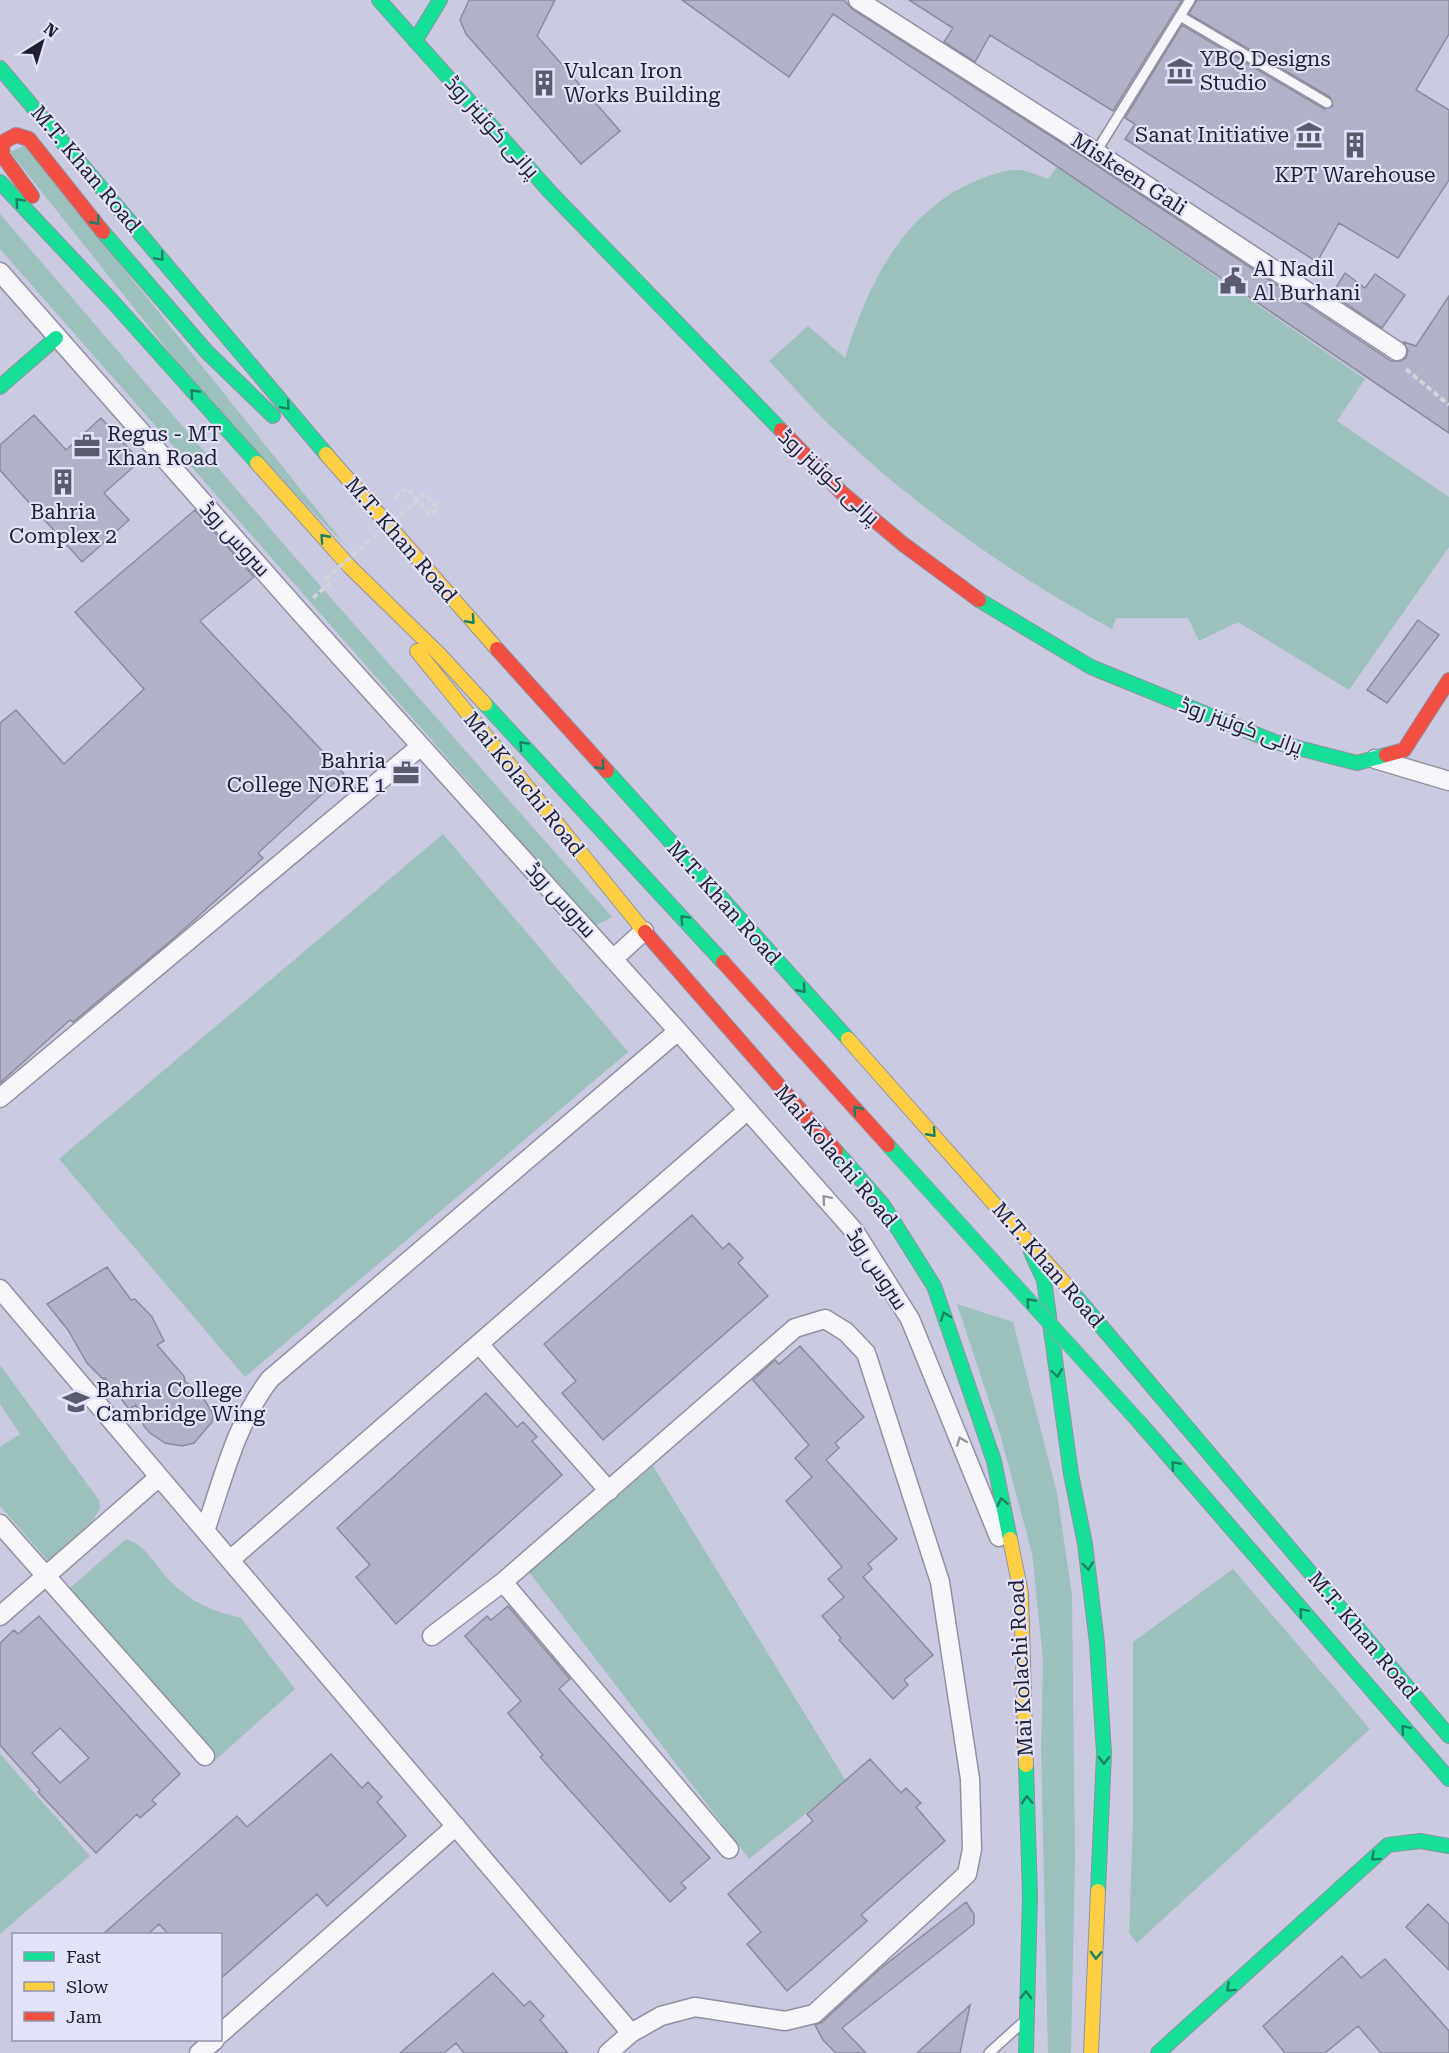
<svg xmlns="http://www.w3.org/2000/svg" width="1449" height="2053" viewBox="0 0 1449 2053" font-family="'Roboto Serif',Cairo,serif">
<style>
.green{fill:#9cc1bc}
.building{fill:#b1b1c9;stroke:#8b8b9d;stroke-width:1.5;fill-rule:evenodd}
.lines{fill:none;stroke-linecap:round;stroke-linejoin:round}
.lane-casing{stroke:#9191a4;stroke-width:12}
.street-casing{stroke:#9191a4;stroke-width:21}
.fast-casing{stroke:#9191a4;stroke-width:16}
.slow-casing{stroke:#9191a4;stroke-width:16}
.jam-casing{stroke:#9191a4;stroke-width:16}
.path{stroke:#d3d3db;stroke-width:4;stroke-dasharray:6 3;stroke-linecap:butt}
.lane{stroke:#f7f7fb;stroke-width:9}
.street{stroke:#f7f7fb;stroke-width:18}
.fast{stroke:#16e098;stroke-width:14}
.slow{stroke:#ffcf43;stroke-width:14}
.jam{stroke:#f24e42;stroke-width:14}
.fast-bridge-casing{stroke:#a0a0b4;stroke-width:16;stroke-linecap:butt}
.jam-bridge-casing{stroke:#a0a0b4;stroke-width:16;stroke-linecap:butt}
.path-bridge{stroke:#d3d3db;stroke-width:4;stroke-dasharray:6 3;stroke-linecap:butt}
.fast-bridge{stroke:#16e098;stroke-width:14}
.jam-bridge{stroke:#f24e42;stroke-width:14}
.oneway{stroke:#1a8064}
.oneway2{stroke:#9696a0}
.labels{text-anchor:middle;stroke-width:4.5;stroke-linejoin:round;paint-order:stroke}
.poi-label{font-size:21px;fill:#1f1f30;stroke:#e2e2fa;text-anchor:start}
.street-label{font-size:21px;fill:#1f1f30;stroke:#e2e2fa}
</style>
<rect width="100%" height="100%" fill="#cacae2"/>
<path class="green" d="M25,145L346,546L220,416L10,152Z
M1057,167L1365,379L1337,421L1449,497V547L1349,690L1238,622L1199,641L1188,618H1116L1112,629C1013,575 921,511 839,434C814,411 792,385 769,361L808,326L845,358C867,286 903,210 978,180C990,175 1004,170 1018,170C1027,170 1039,176 1048,179Z
M0,214L294,556L612,917L595,926L0,249Z
M443,834L628,1052L245,1377L59,1159Z
M957,1304L1013,1322L1057,1493L1072,1595L1075,1859L1071,2053H1048L1041,1750L1043,1660L1032,1553L1000,1434Z
M0,1365L99,1500L100,1508L93,1520L49,1562L0,1506V1447L20,1434L0,1404Z
M653,1466L846,1781L749,1859L529,1572Z
M126,1539C147,1545 156,1568 172,1583C192,1603 215,1612 241,1618L295,1689L212,1763L69,1594L71,1587Z
M1233,1569L1370,1729L1137,1943L1129,1933L1133,1821V1642Z
M0,1754L90,1856L0,1934Z"/>
<path class="building" d="M469,0H555L537,36L620,131L581,164L466,34L460,20Z
M682,0H844L852,9L1090,161L1391,361H1401L1406,358L1408,351L1404,342L1416,346L1449,296V433L833,14L789,77Z
M909,0H1182L1113,111L990,35L975,62L944,42L953,28Z
M1197,0H1449V34L1416,90L1449,110V180L1398,258L1339,223L1317,262L1125,139L1135,124L1125,118L1182,25L1324,109L1333,106L1330,97L1189,14Z
M1345,273L1365,288L1375,274L1405,295L1382,328L1332,294Z
M34,415L66,450L101,418L140,461L104,493L129,520L82,562L0,470V445Z
M195,510L254,577L200,621L344,774L258,853L263,858L173,939L73,1022L70,1020L0,1083V723L16,710L64,764L144,689L75,612Z
M1418,620L1439,635L1387,703L1367,690Z
M692,1215L723,1249L729,1243L743,1258L738,1263L768,1296L603,1440L562,1393L576,1381L544,1344Z
M107,1267L131,1300L135,1299L152,1317L164,1341L157,1345L184,1376L185,1382L198,1389L213,1414L212,1422L194,1443L182,1446L165,1443L150,1433L144,1426L136,1405L129,1409L105,1378L103,1379L87,1363L68,1330L47,1304Z
M800,1346L864,1417L835,1443L839,1448L826,1460L897,1539L868,1564L872,1569L863,1577L933,1655L904,1680L908,1685L893,1699L839,1640L841,1638L822,1616L844,1597L828,1579L842,1567L786,1501L812,1477L795,1458L809,1445L753,1380L775,1360L779,1364Z
M486,1393L517,1427L523,1422L537,1437L532,1441L562,1475L396,1624L356,1577L370,1565L337,1528Z
M508,1606L570,1679L559,1689L710,1858L681,1883L686,1888L670,1902L540,1757L543,1755L508,1713L521,1701L465,1636L487,1616L491,1620Z
M39,1616L180,1774L152,1800L156,1804L140,1818L137,1814L96,1853L38,1792L40,1790L0,1745V1643L14,1630L18,1634ZM60,1728L89,1758L60,1783L32,1753Z
M331,1754L362,1788L368,1782L382,1797L377,1802L406,1836L327,1906L317,1894L220,1979V1935H169L159,1924L147,1935H102L237,1816L247,1827Z
M870,1759L901,1793L906,1788L921,1803L916,1807L945,1841L861,1915L867,1921L787,1991L747,1944L761,1932L728,1894L813,1821L807,1814Z
M966,1902L974,1914V1924L842,2028L866,2053H836L823,2040L815,2025L822,2022L881,1968Z
M1428,1904L1449,1924V1970L1406,1927Z
M1342,1956L1361,1978L1385,1959L1449,2031V2053H1381L1358,2026L1325,2053H1285L1263,2026Z
M493,1973L524,2006L530,2001L544,2016L540,2020L568,2053H464L456,2043L444,2053H400Z
M970,2005L960,2053H917Z"/>
<g class="lines">
<g class="lane-casing">
<path id="lane" d="M1180,16L1327,103
M1096,152L1190,0
M989,2053L1021,2024"/>
</g>
<g class="street-casing">
<path id="street" d="M858,0L1096,152L1397,351
M0,272L298,610L678,1031L855,1232L910,1319L999,1537
M1375,759L1449,781
M613,959L644,931
M0,1098L421,746
M0,1289L631,2033
M479,1344L609,1491
M0,1524L205,1756
M205,1531C223,1479 236,1423 270,1379L678,1031
M230,1560L748,1110
M503,1582L729,1849
M0,1616L159,1477
M432,1636L503,1582L795,1328L825,1319L846,1332L866,1353L940,1582L970,1779L972,1849L967,1874L814,2014L785,2021L695,2007L661,2016L631,2033L608,2053
M220,2034L456,1826
M199,2053L215,2040"/>
</g>
<g class="fast-casing">
<path id="fast" d="M379,0L551,193L781,430
M415,41L440,0
M0,68L326,454
M0,182L113,302L257,463
M103,232L207,352L273,416
M0,387L56,338
M979,600L1091,667L1275,742L1357,763L1386,755
M485,704L723,962
M607,771L848,1039
M836,1151L883,1205L934,1286L994,1461L1010,1539
M1031,1252L1044,1280L1071,1474L1085,1544L1097,1643L1104,1753L1098,1891
M1067,1286L1449,1736
M1140,1423L1449,1779
M1026,2053L1030,1896L1026,1765
M1158,2053L1388,1845L1420,1841L1449,1846"/>
</g>
<g class="slow-casing">
<path id="slow" d="M326,454L497,649
M257,463L350,567L439,654L485,704
M417,651L645,932
M848,1039L1067,1286
M1010,1539L1021,1593L1026,1765
M1091,2053L1098,1891"/>
</g>
<g class="jam-casing">
<path id="jam" d="M32,196L2,155L3,142L16,135L29,139L103,232
M781,430L842,493L903,544L979,600
M497,649L607,771
M1386,755L1404,750L1449,680
M645,932L836,1151"/>
</g>
<path class="path" d="M1406,369L1449,405
M395,498L407,488L430,515L438,508L425,494
M313,598L330,583"/>
<use href="#lane" class="lane"/>
<use href="#street" class="street"/>
<use href="#fast" class="fast"/>
<use href="#slow" class="slow"/>
<use href="#jam" class="jam"/>
<g class="fast-bridge-casing">
<path id="fast-bridge" d="M888,1145L1140,1423"/>
</g>
<g class="jam-bridge-casing">
<path id="jam-bridge" d="M723,962L888,1145"/>
</g>
<path class="path-bridge" d="M325,579L425,494"/>
<use href="#fast-bridge" class="fast-bridge"/>
<use href="#jam-bridge" class="jam-bridge"/>
</g>
<defs><path id="oneway-chevron" d="M-2-3.5L2.5 0L-2 3.5" fill="none" stroke-width="1.6" stroke-linecap="round" stroke-linejoin="round" transform="scale(1.5)"/></defs>
<g class="oneway">
<use href="#oneway-chevron" transform="translate(19 202) rotate(-133)"/>
<use href="#oneway-chevron" transform="translate(96 221) rotate(51)"/>
<use href="#oneway-chevron" transform="translate(160 257) rotate(50)"/>
<use href="#oneway-chevron" transform="translate(194 393) rotate(-132)"/>
<use href="#oneway-chevron" transform="translate(286 406) rotate(50)"/>
<use href="#oneway-chevron" transform="translate(324 538) rotate(-132)"/>
<use href="#oneway-chevron" transform="translate(471 620) rotate(48)"/>
<use href="#oneway-chevron" transform="translate(523 745) rotate(-133)"/>
<use href="#oneway-chevron" transform="translate(601 766) rotate(48)"/>
<use href="#oneway-chevron" transform="translate(684 919) rotate(-133)"/>
<use href="#oneway-chevron" transform="translate(802 989) rotate(48)"/>
<use href="#oneway-chevron" transform="translate(857 1110) rotate(-132)"/>
<use href="#oneway-chevron" transform="translate(932 1133) rotate(48)"/>
<use href="#oneway-chevron" transform="translate(1030 1302) rotate(-132)"/>
<use href="#oneway-chevron" transform="translate(945 1316) rotate(-110)"/>
<use href="#oneway-chevron" transform="translate(1057 1373) rotate(82)"/>
<use href="#oneway-chevron" transform="translate(1175 1465) rotate(-131)"/>
<use href="#oneway-chevron" transform="translate(1002 1502) rotate(-102)"/>
<use href="#oneway-chevron" transform="translate(1088 1566) rotate(83)"/>
<use href="#oneway-chevron" transform="translate(1303 1612) rotate(-131)"/>
<use href="#oneway-chevron" transform="translate(1405 1729) rotate(-131)"/>
<use href="#oneway-chevron" transform="translate(1104 1760) rotate(91)"/>
<use href="#oneway-chevron" transform="translate(1027 1800) rotate(-92)"/>
<use href="#oneway-chevron" transform="translate(1375 1857) rotate(138)"/>
<use href="#oneway-chevron" transform="translate(1096 1955) rotate(92)"/>
<use href="#oneway-chevron" transform="translate(1230 1988) rotate(138)"/>
<use href="#oneway-chevron" transform="translate(1026 1995) rotate(-88)"/>
</g>
<g class="oneway2">
<use href="#oneway-chevron" transform="translate(826 1199) rotate(-131)"/>
<use href="#oneway-chevron" transform="translate(961 1441) rotate(-111)"/>
</g>
<defs>
<g id="museum-bare" transform="scale(2.07)"><path d="M0-6L6-3V-2H-6V-3ZM-5-1h2V3h-2ZM-1-1h2V3h-2ZM3-1h2V3H3ZM-6 4H6V6H-6Z" fill="#5b5b6e" stroke="#e2e2fa" stroke-width="2.5" paint-order="stroke"/></g>
<g id="building-bare" transform="scale(2.07)"><path d="M-4-6H4V6H1V3H-1V6H-4ZM-2.5-4.3h1.7v1.8h-1.7ZM.8-4.3h1.7v1.8H.8ZM-2.5-1h1.7V.8h-1.7ZM.8-1h1.7V.8H.8Z" fill="#5b5b6e" stroke="#e2e2fa" stroke-width="2.5" paint-order="stroke"/></g>
<g id="civic-bare" transform="scale(2.07)"><path d="M-.6-6.5H3V-4.5H.6V-3L4-1V1h2V6H-6V1h2V-1L-.6-3ZM-1.2 2.5V6h2.4V2.5Z" fill="#5b5b6e" stroke="#e2e2fa" stroke-width="2.5" paint-order="stroke"/></g>
<g id="office-bare" transform="scale(2.07)"><path d="M-6-3h4V-5.5h4V-3h4V5H-6ZM-1-4.5V-3h2v-1.5ZM-6 0V1H6V0Z" fill="#5b5b6e" stroke="#e2e2fa" stroke-width="2.5" paint-order="stroke"/></g>
<g id="university-bare" transform="scale(2.07)"><path d="M0-5L7-2L0 1L-7-2ZM-4 1L0 2.5L4 1V4Q0 6-4 4Z" fill="#5b5b6e" stroke="#e2e2fa" stroke-width="2.5" paint-order="stroke"/></g>
</defs>
<g fill-rule="evenodd">
<use href="#museum-bare" x="1180" y="71"/>
<use href="#building-bare" x="544" y="83"/>
<use href="#museum-bare" x="1309" y="135"/>
<use href="#building-bare" x="1355" y="145"/>
<use href="#civic-bare" x="1233" y="281"/>
<use href="#office-bare" x="87" y="446"/>
<use href="#building-bare" x="63" y="482"/>
<use href="#office-bare" x="406" y="773"/>
<use href="#university-bare" x="76" y="1402"/>
</g>
<g class="labels">
<g class="poi-label">
<text x="1200" y="66">YBQ Designs<tspan x="1200" dy="24">Studio</tspan></text>
<text x="564" y="78">Vulcan Iron<tspan x="564" dy="24">Works Building</tspan></text>
<text x="1289" y="142" text-anchor="end">Sanat Initiative</text>
<text x="1355" y="182" text-anchor="middle">KPT Warehouse</text>
<text x="1253" y="276">Al Nadil<tspan x="1253" dy="24">Al Burhani</tspan></text>
<text x="107" y="441">Regus - MT<tspan x="107" dy="24">Khan Road</tspan></text>
<text x="63" y="519" text-anchor="middle">Bahria<tspan x="63" dy="24">Complex 2</tspan></text>
<text x="386" y="768" text-anchor="end">Bahria<tspan x="386" dy="24">College NORE 1</tspan></text>
<text x="96" y="1397">Bahria College<tspan x="96" dy="24">Cambridge Wing</tspan></text>
</g>
<g class="street-label">
<text transform="translate(492 127) rotate(48)" y="7">پرانی کوئینز روڈ</text>
<text transform="translate(86 169) rotate(50)" y="7">M.T. Khan Road</text>
<text transform="translate(1129 174) rotate(33)" y="7">Miskeen Gali</text>
<text transform="translate(829 477) rotate(43)" y="7">پرانی کوئینز روڈ</text>
<text transform="translate(235 539) rotate(48)" y="7">سروس روڈ</text>
<text transform="translate(401 540) rotate(49)" y="7">M.T. Khan Road</text>
<text transform="translate(1241 726) rotate(20)" y="7">پرانی کوئینز روڈ</text>
<text transform="translate(524 784) rotate(51)" y="7">Mai Kolachi Road</text>
<text transform="translate(561 900) rotate(48)" y="7">سروس روڈ</text>
<text transform="translate(724 903) rotate(48)" y="7">M.T. Khan Road</text>
<text transform="translate(836 1156) rotate(50)" y="7">Mai Kolachi Road</text>
<text transform="translate(1048 1265) rotate(49)" y="7">M.T. Khan Road</text>
<text transform="translate(877 1269) rotate(57)" y="7">سروس روڈ</text>
<text transform="translate(1363 1635) rotate(50)" y="7">M.T. Khan Road</text>
<text transform="translate(1021 1668) rotate(-93)" y="7">Mai Kolachi Road</text>
</g>
</g>
<rect x="12" y="1933" width="210" height="108" fill="#e2e2fa" stroke="#9494a9" stroke-width="1.5"/>
<rect x="24" y="1952" width="30" height="9" fill="#16e098" stroke="#9494a9" stroke-width="1.5"/>
<text x="66" y="1963" font-size="18" fill="#1f1f30">Fast</text>
<rect x="24" y="1982" width="30" height="9" fill="#ffcf43" stroke="#9494a9" stroke-width="1.5"/>
<text x="66" y="1993" font-size="18" fill="#1f1f30">Slow</text>
<rect x="24" y="2012" width="30" height="9" fill="#f24e42" stroke="#9494a9" stroke-width="1.5"/>
<text x="66" y="2023" font-size="18" fill="#1f1f30">Jam</text>
<g transform="translate(42 42) rotate(37)" stroke="#e2e2fa" stroke-width="4.5" paint-order="stroke">
<path d="M0-4.5L10 22L0 15L-10 22Z" fill="#1f1f30"/>
<text y="-9" font-size="16" font-weight="bold" text-anchor="middle" fill="#1f1f30">N</text>
</g>
</svg>
